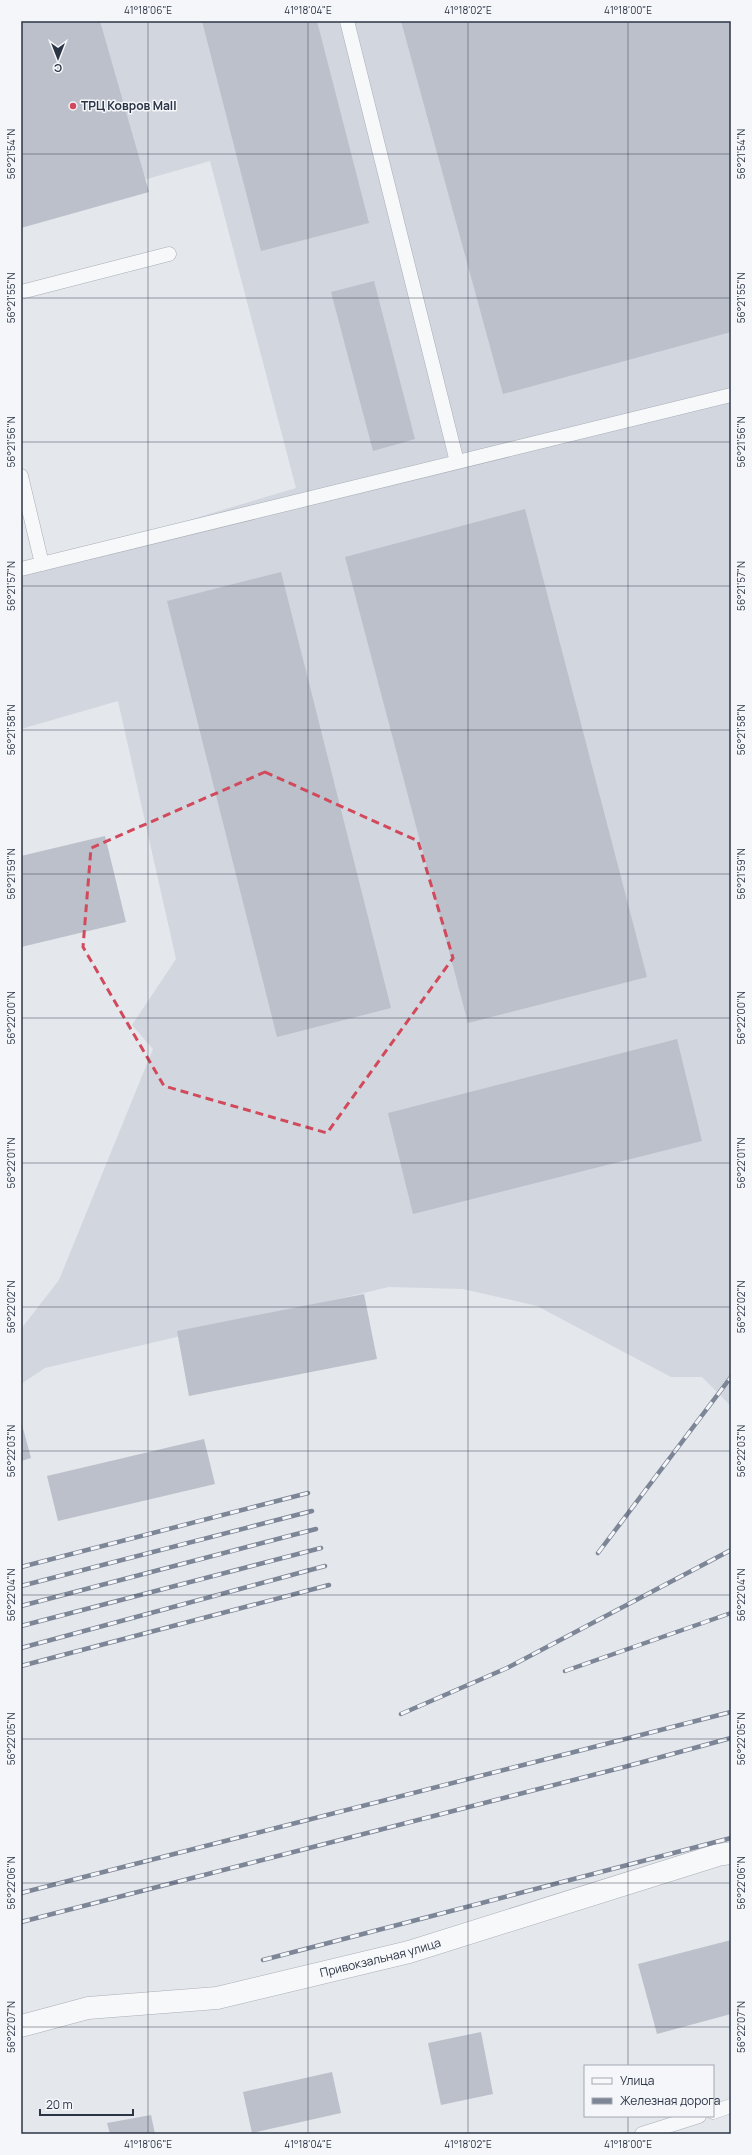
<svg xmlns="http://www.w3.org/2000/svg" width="752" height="2155" viewBox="0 0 752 2155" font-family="Manrope,sans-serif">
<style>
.built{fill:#d2d6de}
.building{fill:#bbc0ca}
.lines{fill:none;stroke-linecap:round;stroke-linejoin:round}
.lane-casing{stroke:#a9aeb7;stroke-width:15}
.street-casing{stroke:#a9aeb7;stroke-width:23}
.lane{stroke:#f7f8fa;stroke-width:14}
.street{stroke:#f7f8fa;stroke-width:22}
.rail-casing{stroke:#7d8696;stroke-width:4.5}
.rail{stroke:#f4f6f9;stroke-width:3;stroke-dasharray:9;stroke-linecap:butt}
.marked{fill:none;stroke:#d1495b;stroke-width:3;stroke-dasharray:8 5;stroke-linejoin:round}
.ticks{fill:none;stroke:#2b3445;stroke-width:1;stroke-opacity:0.45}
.poi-dot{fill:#d1495b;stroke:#f4f6f9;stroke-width:1.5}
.labels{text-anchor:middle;stroke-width:3;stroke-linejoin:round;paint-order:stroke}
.poi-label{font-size:12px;font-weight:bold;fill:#2b3445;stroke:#f4f6f9;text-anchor:start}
.street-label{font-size:12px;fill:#2b3445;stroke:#f4f6f9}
.neatline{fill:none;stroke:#2b3445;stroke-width:1.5}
.ticks-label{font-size:10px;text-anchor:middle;fill:#2b3445}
</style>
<rect width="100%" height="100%" fill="#e4e7ec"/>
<path class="built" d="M21,21H731V1406L702,1377H671L537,1306L463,1289L389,1287L45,1368L21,1384V1329L59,1280L153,1049L132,1025L176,959L118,701L21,729V567L42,564L296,488L210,161L21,215Z"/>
<path class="building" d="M21,21H100L149,192L21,228Z
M202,21H317L369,223L261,251Z
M401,21H731V332L503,394Z
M374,281L415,439L373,451L331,292Z
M525,509L647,977L468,1023L345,557Z
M281,572L391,1008L277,1037L167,601Z
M105,836L126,922L21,947V856Z
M677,1039L702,1141L413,1214L388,1113Z
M364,1294L377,1359L189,1396L177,1331Z
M21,1421L31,1458L21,1461Z
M204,1439L215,1484L58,1521L47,1476Z
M731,1940V2014L657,2034L638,1964Z
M481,2032L493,2094L441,2105L428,2043Z
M332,2072L341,2113L252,2133L243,2092Z
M151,2115L155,2134H110L107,2123Z"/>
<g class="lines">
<g class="lane-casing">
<path id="lane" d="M347,21L457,462
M21,292L169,254
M21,476L42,564
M21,569L731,395
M713,2112L731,2106
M642,2134L699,2116"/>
</g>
<g class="street-casing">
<g id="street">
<path id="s1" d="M21,2026L88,2008L217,1998L409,1952L718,1855L731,1853"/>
</g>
</g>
<use href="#lane" class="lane"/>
<use href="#street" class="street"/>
<g class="rail-casing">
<path id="rail" d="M598,1553L731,1377
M21,1567L308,1493
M21,1586L312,1511
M21,1606L316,1529
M21,1626L321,1548
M21,1648L325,1566
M21,1666L329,1585
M565,1671L731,1613
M401,1714L507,1668L731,1550
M21,1893L731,1712
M21,1922L628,1766L731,1738
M263,1960L731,1838"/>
</g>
<use href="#rail" class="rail"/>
</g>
<path class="marked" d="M265,772L418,841L453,958L327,1133L164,1086L83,947L91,848Z"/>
<path class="ticks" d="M148,21V2134M308,21V2134M468,21V2134M628,21V2066M21,154H731M21,298H731M21,442H731M21,586H731M21,730H731M21,874H731M21,1018H731M21,1163H731M21,1307H731M21,1451H731M21,1595H731M21,1739H731M21,1883H731M21,2027H731M628,2116V2134"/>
<circle class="poi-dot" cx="73" cy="106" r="4"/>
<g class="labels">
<g class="poi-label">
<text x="81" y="110">ТРЦ Ковров Mall</text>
</g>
<g class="street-label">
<text dy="4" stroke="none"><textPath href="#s1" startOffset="367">Привокзальная улица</textPath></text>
</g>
</g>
<rect width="752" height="2155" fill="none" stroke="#f4f6f9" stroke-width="44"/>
<rect x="584" y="2065" width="130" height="52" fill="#f4f6f9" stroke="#a4a8b1"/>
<rect x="592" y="2078" width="20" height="6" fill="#f7f8fa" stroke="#a4a8b1"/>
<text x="620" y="2085" font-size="12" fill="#2b3445">Улица</text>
<rect x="592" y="2098" width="20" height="6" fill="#7d8696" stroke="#a4a8b1"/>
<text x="620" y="2105" font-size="12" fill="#2b3445">Железная дорога</text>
<g transform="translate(58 58) rotate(180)" stroke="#f4f6f9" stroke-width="3" paint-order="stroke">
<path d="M0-3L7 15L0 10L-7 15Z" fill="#2b3445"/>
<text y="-6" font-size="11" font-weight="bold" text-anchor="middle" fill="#2b3445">С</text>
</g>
<path d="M40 2109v6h93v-6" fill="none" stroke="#2b3445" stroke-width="2"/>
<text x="46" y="2109" font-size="12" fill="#2b3445" stroke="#f4f6f9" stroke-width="3" paint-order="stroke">20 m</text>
<rect x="22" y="22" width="708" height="2111" class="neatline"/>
<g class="ticks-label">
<text x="148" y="14">41°18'06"E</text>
<text x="308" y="14">41°18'04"E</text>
<text x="468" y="14">41°18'02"E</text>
<text x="628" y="14">41°18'00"E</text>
<text transform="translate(741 154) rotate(-90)" y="4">56°21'54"N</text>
<text transform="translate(11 154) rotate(-90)" y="4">56°21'54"N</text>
<text transform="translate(741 298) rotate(-90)" y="4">56°21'55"N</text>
<text transform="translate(11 298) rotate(-90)" y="4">56°21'55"N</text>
<text transform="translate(741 442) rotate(-90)" y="4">56°21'56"N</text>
<text transform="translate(11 442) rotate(-90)" y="4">56°21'56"N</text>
<text transform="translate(741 586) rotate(-90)" y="4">56°21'57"N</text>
<text transform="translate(11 586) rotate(-90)" y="4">56°21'57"N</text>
<text transform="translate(741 730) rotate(-90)" y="4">56°21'58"N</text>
<text transform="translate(11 730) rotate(-90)" y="4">56°21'58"N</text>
<text transform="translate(11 874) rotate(-90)" y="4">56°21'59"N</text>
<text transform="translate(741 874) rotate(-90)" y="4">56°21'59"N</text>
<text transform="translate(741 1018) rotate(-90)" y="4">56°22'00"N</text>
<text transform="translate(11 1018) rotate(-90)" y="4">56°22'00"N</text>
<text transform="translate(741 1163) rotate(-90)" y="4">56°22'01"N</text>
<text transform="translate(11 1163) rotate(-90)" y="4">56°22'01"N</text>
<text transform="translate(741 1307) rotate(-90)" y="4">56°22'02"N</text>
<text transform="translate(11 1307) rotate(-90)" y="4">56°22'02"N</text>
<text transform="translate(11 1451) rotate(-90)" y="4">56°22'03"N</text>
<text transform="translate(741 1451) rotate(-90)" y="4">56°22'03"N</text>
<text transform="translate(741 1595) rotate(-90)" y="4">56°22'04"N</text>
<text transform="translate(11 1595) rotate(-90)" y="4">56°22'04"N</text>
<text transform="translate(11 1739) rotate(-90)" y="4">56°22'05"N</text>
<text transform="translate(741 1739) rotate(-90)" y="4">56°22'05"N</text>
<text transform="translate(741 1883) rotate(-90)" y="4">56°22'06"N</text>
<text transform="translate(11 1883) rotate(-90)" y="4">56°22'06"N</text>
<text transform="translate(11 2027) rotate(-90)" y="4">56°22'07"N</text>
<text transform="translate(741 2027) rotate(-90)" y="4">56°22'07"N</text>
<text x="148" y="2148">41°18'06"E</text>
<text x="308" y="2148">41°18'04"E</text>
<text x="468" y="2148">41°18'02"E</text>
<text x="628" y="2148">41°18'00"E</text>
</g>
</svg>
